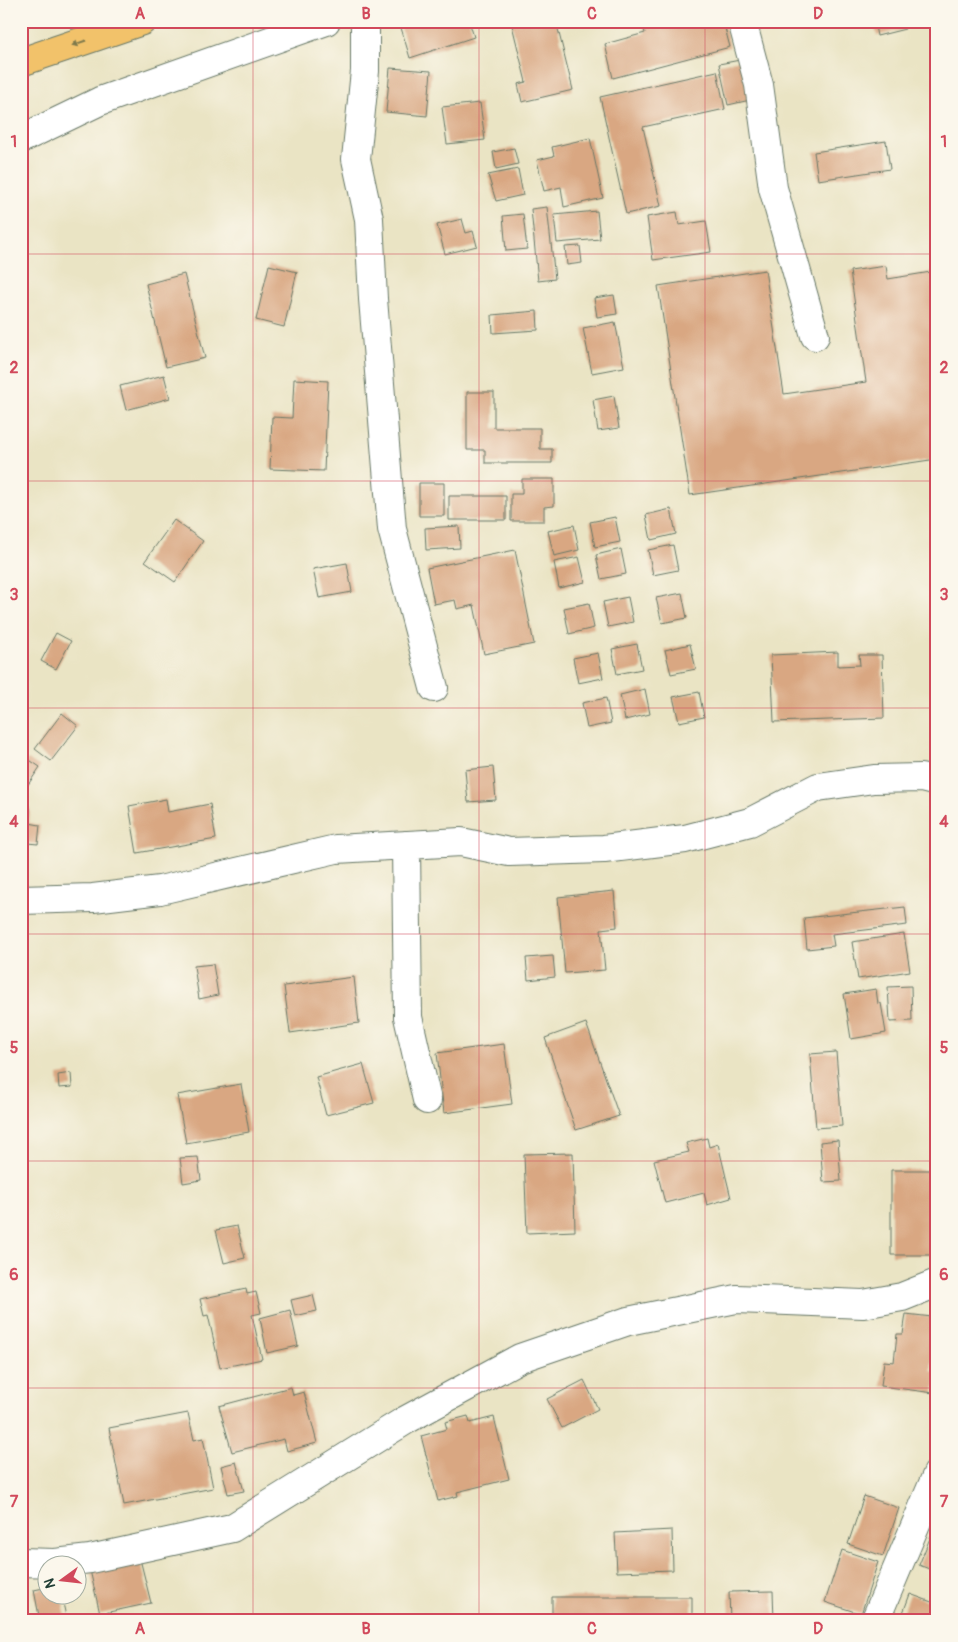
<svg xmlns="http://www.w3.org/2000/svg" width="958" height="1642" viewBox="0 0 958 1642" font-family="Pangolin,sans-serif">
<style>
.building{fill:#d9a782}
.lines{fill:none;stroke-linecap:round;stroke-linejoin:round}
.minor-casing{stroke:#676;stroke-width:30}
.major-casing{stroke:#676;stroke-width:30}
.minor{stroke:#fff;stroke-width:28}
.major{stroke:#f2c26a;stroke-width:28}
.oneway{fill:#7e794c}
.grid{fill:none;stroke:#d1495b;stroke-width:1;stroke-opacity:0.55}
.neatline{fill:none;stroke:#d1495b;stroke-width:2}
.grid-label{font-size:16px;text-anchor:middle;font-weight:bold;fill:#d1495b}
</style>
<rect width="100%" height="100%" fill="#fbf7ec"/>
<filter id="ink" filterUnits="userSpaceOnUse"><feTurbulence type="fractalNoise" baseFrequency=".02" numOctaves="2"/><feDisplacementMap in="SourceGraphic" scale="10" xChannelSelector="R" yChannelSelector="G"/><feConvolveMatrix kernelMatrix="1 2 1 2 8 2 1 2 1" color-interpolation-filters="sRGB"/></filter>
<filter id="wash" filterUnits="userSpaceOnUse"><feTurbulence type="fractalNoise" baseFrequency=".0096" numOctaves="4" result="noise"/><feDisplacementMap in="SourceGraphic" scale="20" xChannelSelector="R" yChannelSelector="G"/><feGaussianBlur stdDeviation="1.12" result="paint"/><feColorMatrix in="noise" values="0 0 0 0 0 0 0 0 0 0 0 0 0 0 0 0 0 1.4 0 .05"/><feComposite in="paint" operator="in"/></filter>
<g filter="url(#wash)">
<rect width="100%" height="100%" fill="#eae4c4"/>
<g id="blocks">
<path class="building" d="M399,21H469L474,37L410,58Z
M511,21H556L573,90L522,102L518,84L526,82Z
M642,21H723L730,47L613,78L605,44L645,33Z
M874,21H903L905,29L877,36Z
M740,60L750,100L728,105L719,64Z
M390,68L431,71L427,116L386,112Z
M717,71L725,109L643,127L661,206L626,214L600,97Z
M480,103L485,140L447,144L442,107Z
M590,138L603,198L564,207L561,187L544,191L537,160L554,156L552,147Z
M886,141L890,169L818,180L814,152Z
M514,148L518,164L496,169L493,152Z
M518,169L523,195L496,201L488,175Z
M547,207L555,279L538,281L531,209Z
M597,211L600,239L557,243L554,215Z
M677,212L679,225L706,221L711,252L653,260L647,217Z
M523,214L527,249L506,251L503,216Z
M462,219L466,233L473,231L477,246L445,254L437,225Z
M580,246L582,263L567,265L565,247Z
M269,265L297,272L284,327L256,320Z
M886,266L888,279L937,271V459L690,495L658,286L765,270L784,394L866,382L850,271Z
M184,274L205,358L166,367L146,284Z
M21,276L26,301H21Z
M614,295L617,314L597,317L594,298Z
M537,311L538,330L493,333L492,315Z
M615,322L624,367L592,373L583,328Z
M164,375L170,398L126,410L120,386Z
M294,379L328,381L324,471L270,469L272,417L292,418Z
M467,392H494V428H540V449H552V463H485V450H467Z
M614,396L619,428L598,431L593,400Z
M522,479H554V506L544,507V521H511V494H522Z
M419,483H444V516H419Z
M449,496H506V520H449Z
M671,509L676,534L651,540L646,515Z
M615,517L620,542L595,547L590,522Z
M174,520L203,541L175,582L145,561Z
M574,525L579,550L554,556L548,531Z
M459,526L460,548L426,550L425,528Z
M673,545L678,570L653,575L648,550Z
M621,549L626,574L601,579L596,555Z
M515,550L534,644L484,654L474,605L457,609L455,600L434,604L427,568Z
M579,557L585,582L559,588L554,562Z
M347,563L352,592L319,598L313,569Z
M682,593L687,618L662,623L656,598Z
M628,597L633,622L608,627L603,602Z
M589,603L594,628L569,634L564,608Z
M56,633L71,641L56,669L41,661Z
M637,644L642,669L617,674L612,649Z
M690,644L696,669L671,674L665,650Z
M838,652V666L860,665L859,655H882L884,718L774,722L771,655Z
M598,653L603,678L578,683L573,658Z
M645,689L650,714L625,720L620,695Z
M699,692L704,717L679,722L673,697Z
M606,698L611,723L587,728L582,703Z
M62,713L78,726L51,761L35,749Z
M28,759L40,767L21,795V769Z
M493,767L496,800L468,802L465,770Z
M166,799L168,812L210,804L216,839L137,853L129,806Z
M21,807L30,808L29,823L40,825L38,844L27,843L24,866H21Z
M614,891L617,927L601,929L605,970L565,973L558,897Z
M905,907L907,925L832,934L834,946L807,949L804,918Z
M904,934L910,971L858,979L852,942Z
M553,956L555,977L528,980L526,958Z
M213,964L218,995L199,999L194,966Z
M354,977L359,1023L290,1033L284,986Z
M911,986L912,1021L890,1022L888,987Z
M876,989L878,1004L881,1003L886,1033L851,1039L844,994Z
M586,1023L619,1116L576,1130L545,1038Z
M504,1044L512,1104L444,1113L437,1053Z
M836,1052L842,1126L816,1128L810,1054Z
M363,1064L374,1103L326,1115L316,1077Z
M21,1066L27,1068L22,1086H21Z
M71,1073L72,1087L59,1088L58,1075Z
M241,1084L249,1132L186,1143L177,1095Z
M707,1138L709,1147L718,1144L731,1198L707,1205L704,1193L665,1203L654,1160L689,1152L686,1143Z
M838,1140L841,1181L823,1182L820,1142Z
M573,1153L575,1231L527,1233L524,1154Z
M198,1157L201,1180L183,1183L180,1158Z
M891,1170H934L935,1255H891Z
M237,1226L245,1258L224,1263L216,1230Z
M246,1289L247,1294L256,1292L261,1313L252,1315L262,1359L220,1368L208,1315L204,1316L200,1299Z
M313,1295L317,1311L295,1316L291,1300Z
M290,1310L298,1346L267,1353L260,1318Z
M906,1314L932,1317L929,1338H935L931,1371L937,1372L934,1393L881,1386L884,1361L894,1362L897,1334H903Z
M584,1380L598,1409L562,1428L547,1399Z
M291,1387L293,1395L304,1392L317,1443L287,1451L284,1439L232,1452L219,1406Z
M188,1413L194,1440L203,1438L213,1488L124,1505L109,1428Z
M468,1416L470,1423L494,1417L509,1479L457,1492L458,1496L438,1501L421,1436L447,1429L445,1422Z
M236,1462L244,1491L228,1494L221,1466Z
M864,1496L899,1508L883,1556L848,1544Z
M937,1521V1572L919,1565Z
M672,1530L673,1570L617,1572L615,1533Z
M842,1550L878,1562L861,1614L825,1602Z
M140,1559L151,1603L100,1614L90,1570Z
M48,1587V1594H61L67,1621H40L34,1590Z
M773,1591L774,1621H730L729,1592Z
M910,1594L937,1604V1621H900Z
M552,1597H692V1621H552Z"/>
</g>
</g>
<g filter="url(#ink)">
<use href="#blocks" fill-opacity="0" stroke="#676" stroke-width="1"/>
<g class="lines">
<g class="minor-casing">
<path id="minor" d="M365,21V71L356,159L369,219L373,299L392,529L434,688
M742,21L759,85L773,188L815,336
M21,139L100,101L326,21
M406,845L408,1017L427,1100
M21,900L93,898L160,890L336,849L461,842L509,852L604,849L685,839L750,822L818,787L874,779L921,778L937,782
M21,1562L55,1563L90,1559L232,1528L406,1420L520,1358L628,1321L736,1299L863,1304L902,1297L937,1283
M875,1621L937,1474"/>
</g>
<g class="major-casing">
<path id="major" d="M21,62L142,21"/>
</g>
<use href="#minor" class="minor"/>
<use href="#major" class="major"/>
</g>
<defs><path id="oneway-solid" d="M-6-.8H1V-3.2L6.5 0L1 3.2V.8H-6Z" transform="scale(1.25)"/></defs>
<use class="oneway" href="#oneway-solid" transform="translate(79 43) rotate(161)"/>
</g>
<path class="grid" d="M253,21V1621M479,21V1621M705,21V1621M21,254H937M21,481H937M21,708H937M21,934H937M21,1161H937M21,1388H937"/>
<rect width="958" height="1642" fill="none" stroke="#fbf7ec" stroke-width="55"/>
<g transform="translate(62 1580) rotate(255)"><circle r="24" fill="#fbf7ec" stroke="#a3ada2"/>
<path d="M0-4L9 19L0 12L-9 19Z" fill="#d1495b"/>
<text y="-8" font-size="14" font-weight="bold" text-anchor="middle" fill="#1f3d34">N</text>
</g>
<rect x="28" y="28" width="902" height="1586" class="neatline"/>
<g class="grid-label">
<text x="140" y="19">A</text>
<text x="366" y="19">B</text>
<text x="592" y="19">C</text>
<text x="818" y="19">D</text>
<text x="14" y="147">1</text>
<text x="944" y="147">1</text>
<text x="14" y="373">2</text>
<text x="944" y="373">2</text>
<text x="14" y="600">3</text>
<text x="944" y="600">3</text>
<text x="14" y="827">4</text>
<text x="944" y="827">4</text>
<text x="14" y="1053">5</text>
<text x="944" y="1053">5</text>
<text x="14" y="1280">6</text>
<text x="944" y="1280">6</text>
<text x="14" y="1507">7</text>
<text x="944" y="1507">7</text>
<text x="140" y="1634">A</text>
<text x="366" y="1634">B</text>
<text x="592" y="1634">C</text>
<text x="818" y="1634">D</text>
</g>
</svg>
